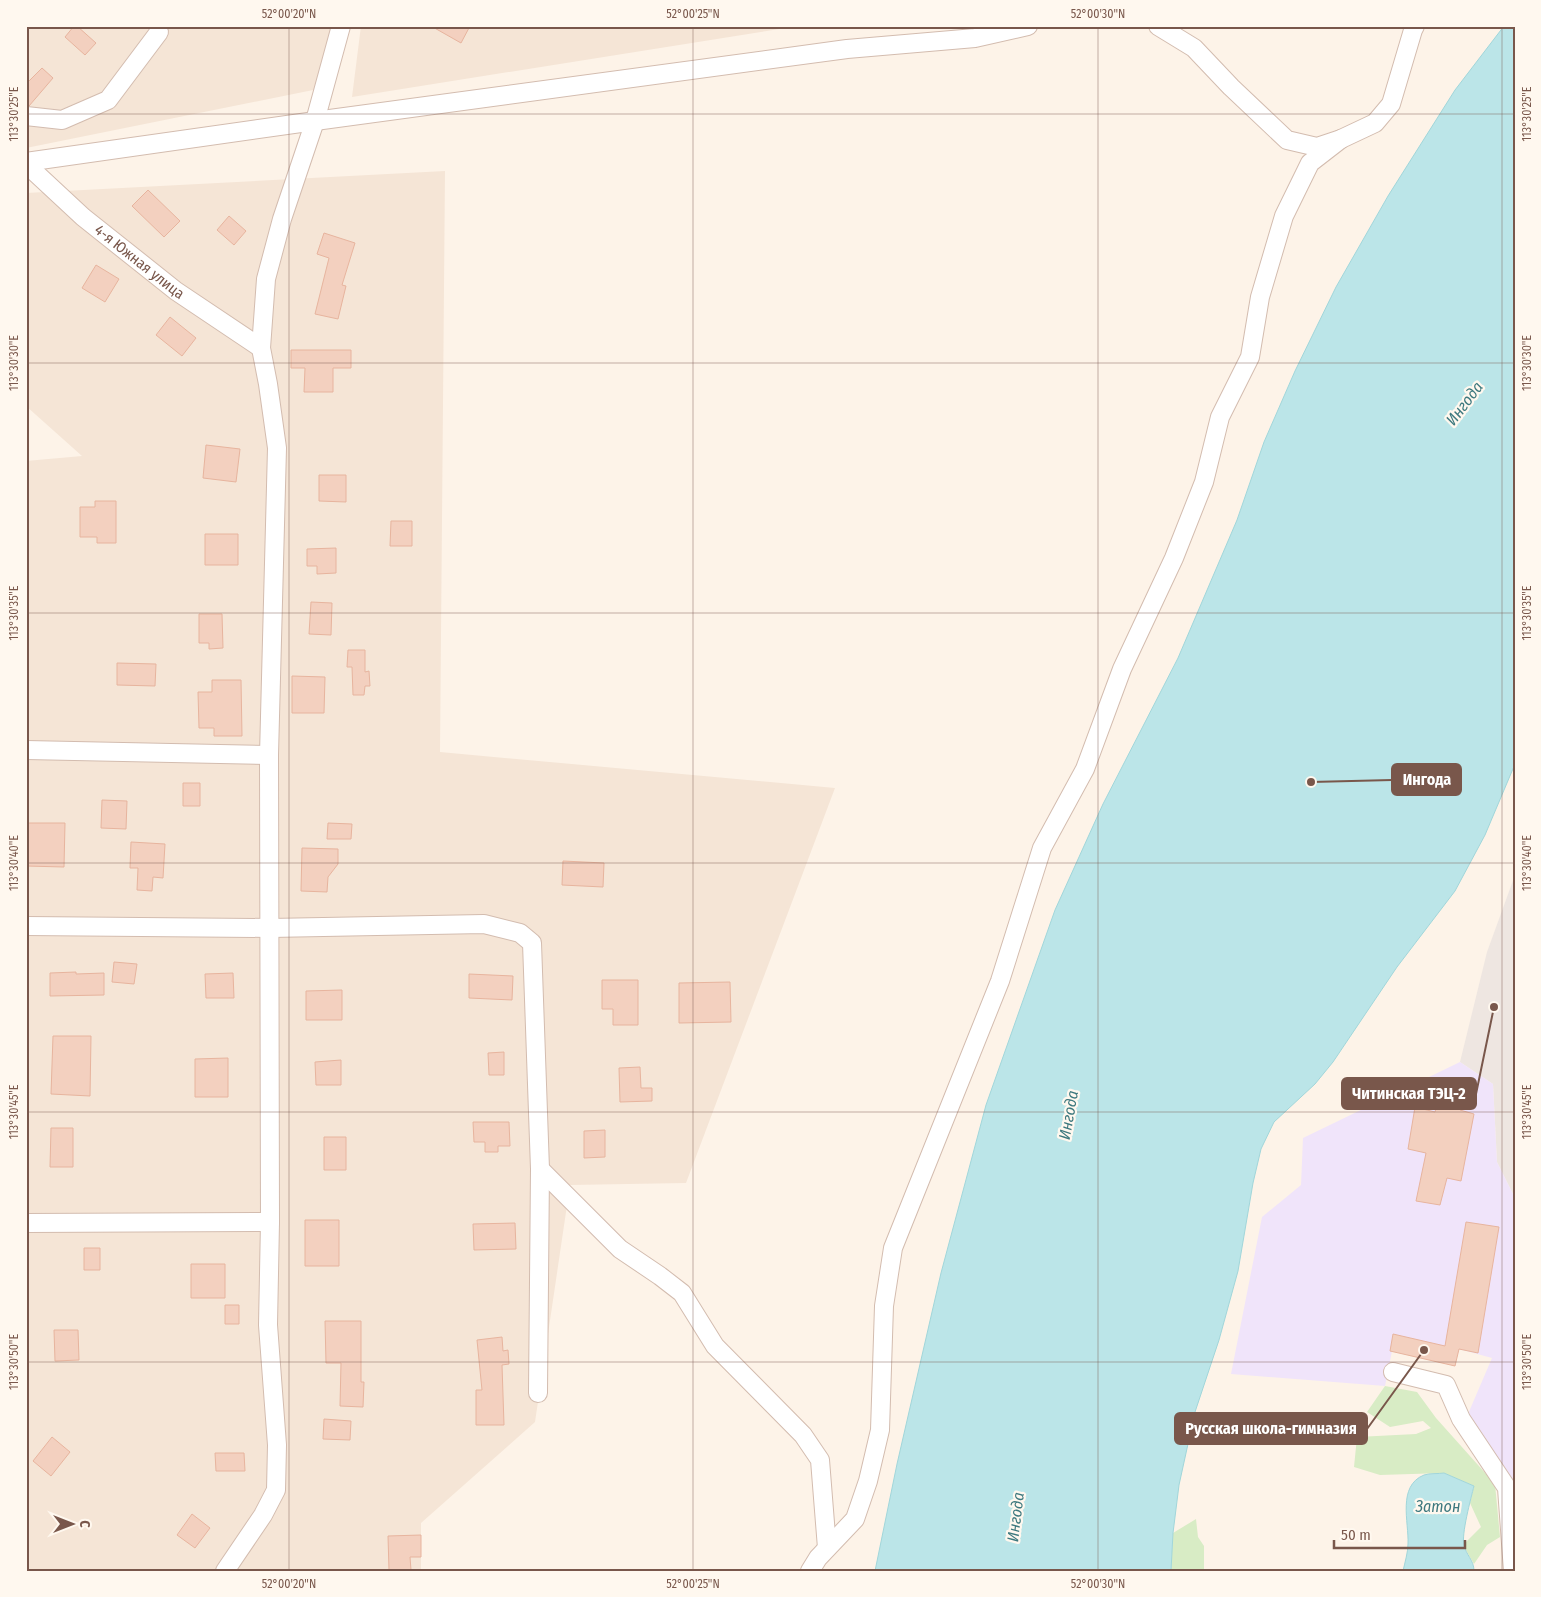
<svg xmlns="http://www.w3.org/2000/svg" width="1541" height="1597" viewBox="0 0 1541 1597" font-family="'Fira Sans Condensed',sans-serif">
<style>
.residential{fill:#f5e5d6}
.industrial{fill:#eee6e1}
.education{fill:#f0e4fa}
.green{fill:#d8ecc5}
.water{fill:#bbe5e8;stroke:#a1d6da}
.building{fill:#f3d0bf;stroke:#e7b49e}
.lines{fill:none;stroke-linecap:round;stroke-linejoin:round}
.minor-casing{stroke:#d3bcaf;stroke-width:20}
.minor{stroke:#fff;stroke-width:18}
.ticks{fill:none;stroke:#79574b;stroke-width:1;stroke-opacity:0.45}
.labels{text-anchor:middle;stroke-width:4.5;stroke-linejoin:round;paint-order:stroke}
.street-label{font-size:15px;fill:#79574b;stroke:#fff8ef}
.water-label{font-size:16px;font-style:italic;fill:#3d787e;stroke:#fff8ef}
.leader{fill:none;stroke:#79574b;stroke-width:2}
.callout-dot{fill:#79574b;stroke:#fff8ef;stroke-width:2}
.callout{fill:#79574b;stroke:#79574b;stroke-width:2}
.callout-label{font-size:16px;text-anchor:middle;font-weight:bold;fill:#fff}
.neatline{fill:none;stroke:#79574b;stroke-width:2}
.ticks-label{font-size:12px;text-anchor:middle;fill:#79574b}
</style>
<rect width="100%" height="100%" fill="#fdf3e8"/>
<path class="residential" d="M26,26H341L323,88L26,148Z
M361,26H798L352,97Z
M445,171L440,752L835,788L686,1183L570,1185L535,1422L421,1523V1571H26V461L82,456L26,406V193Z"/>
<path class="industrial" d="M1515,875V1198L1497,1162L1493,1084L1460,1062L1487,952Z"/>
<path class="education" d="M1460,1062L1493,1084L1497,1162L1515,1198V1485L1468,1414L1492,1358L1459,1349L1455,1366L1392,1351L1385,1386L1231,1374L1262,1217L1301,1185L1303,1138Z"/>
<path class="green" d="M1385,1386L1417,1392L1436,1418L1495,1484L1500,1537L1487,1545L1474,1564L1463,1545L1481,1527L1470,1503L1474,1486L1444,1473L1380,1475L1354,1467L1357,1437L1416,1434L1431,1428L1423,1421L1390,1427L1367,1412Z
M1196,1519L1198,1537L1204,1546V1571H1171L1173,1533Z"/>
<path class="water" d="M1504,26H1515V764L1485,835L1455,891L1397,967L1333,1062L1315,1084L1274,1122L1261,1149L1253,1183L1238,1271L1219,1340L1195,1412L1179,1485L1173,1533L1171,1571H875L897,1464L941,1273L986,1105L1055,910L1103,804L1178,658L1237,520L1264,442L1295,371L1336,287L1388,196L1455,90Z
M1444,1473L1474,1486C1471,1498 1461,1535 1464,1545C1466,1555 1474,1560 1474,1571H1403C1405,1562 1408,1552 1408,1544C1409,1522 1397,1486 1424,1475C1430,1473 1438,1474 1444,1473Z"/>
<path class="building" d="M74,26H77L96,43L85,55L65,37Z
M431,26H470L461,43Z
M42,68L53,78L29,106H26V84Z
M148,190L180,221L164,237L132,206Z
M229,216L246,231L234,245L217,230Z
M324,233L355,243L342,285L346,286L338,319L315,314L329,258L317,254Z
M96,265L119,279L105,302L82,288Z
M170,317L196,338L182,356L156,335Z
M291,350H351V368H333V392H304L305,368H291Z
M206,445L240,449L236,482L203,478Z
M319,475H346V502L319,501Z
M95,501H116V543H97V537H80V507H95Z
M391,521H412V546H390Z
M205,534H238V565H205Z
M336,548V573L317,574V566H307V549Z
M311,602L332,603L331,635L309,634Z
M199,614H222L223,648L209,649V643H199Z
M348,650H365V672L369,671L370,686H365L364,695H353L352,667H347Z
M117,663L156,664L155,686L117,685Z
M292,676L325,677L324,713H292Z
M212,680H241L242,736H214V728H199L198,692H212Z
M183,783H200V806H183Z
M102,800L127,801L126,829L101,828Z
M26,823H65L64,867L26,866Z
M328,823L352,824L351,839H327Z
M131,842L165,844L163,878L153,877L152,891L137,890L138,868H130Z
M302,848L338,849V864L328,877L327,892L301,891Z
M563,861L604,863L603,887L562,885Z
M114,962L137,964L134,984L112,982Z
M76,972V974L104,973V995L50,996V973Z
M233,973L234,998H206L205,974Z
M469,974L513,976L512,1000L469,998Z
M602,980H638V1025H613V1009H602Z
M730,982L731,1022L679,1023V983Z
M342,990V1020H306V991Z
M53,1036H91L90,1096L51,1094Z
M504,1052V1075H489L488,1053Z
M228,1058V1097H195V1059Z
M341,1060V1085H316L315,1062Z
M640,1067L641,1088H652V1101L620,1102L619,1068Z
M1438,1100L1460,1105V1110L1474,1114L1461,1181L1447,1178L1440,1205L1416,1201L1426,1153L1408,1149L1415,1107L1435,1112Z
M473,1122H509L510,1146H498V1152H485V1142H474Z
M51,1128H73V1167H50Z
M605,1130V1157L584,1158V1131Z
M324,1137H346V1170H324Z
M305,1220H339V1266H305Z
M1466,1222L1499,1227L1478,1353L1459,1349L1455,1366L1390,1351L1393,1334L1445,1346Z
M515,1223L516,1249L474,1250L473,1224Z
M84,1248H100V1270H84Z
M191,1264H225V1298H191Z
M225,1305H239V1324H225Z
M325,1321H361V1382H364L363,1407L340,1406L341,1363H326Z
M54,1330H78L79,1360L55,1361Z
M502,1337L503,1351L508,1350L509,1364L502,1365L504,1425H476V1390H482L477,1340Z
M324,1419L351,1421L350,1440L323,1439Z
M52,1437L70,1452L51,1476L33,1461Z
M215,1453H244L245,1471H216Z
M192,1514L210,1528L195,1548L177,1535Z
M421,1535V1557H410L411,1570H389L388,1536Z"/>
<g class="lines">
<g class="minor-casing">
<g id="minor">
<path d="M1158,26L1194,48L1231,87L1287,140L1317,147L1341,139L1375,123L1391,104L1413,30L1415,26"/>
<path d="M26,116L62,120L108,100L159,32"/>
<path d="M26,162L315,121L847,49L975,38L1028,26"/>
<path id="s1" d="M26,164L83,217L176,291L261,348"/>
<path d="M26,750L269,755"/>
<path d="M26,926L270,928L484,924L520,933L532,943L540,1169L538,1393"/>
<path d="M540,1169L620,1249L660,1276L682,1293L715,1346L803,1435L820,1460L827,1548"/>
<path d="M26,1223L270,1222"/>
<path d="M1393,1372L1446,1385L1461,1419L1507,1488L1513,1571"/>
<path d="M225,1571L263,1515L276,1490L277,1445L268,1325L270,1222L269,755L277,448L268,384L261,348L266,279L282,219L315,121L341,26"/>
<path d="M810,1571L818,1558L855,1519L868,1481L880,1430L884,1306L893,1248L1000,981L1042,848L1085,769L1122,669L1174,558L1204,482L1220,417L1250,357L1260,297L1284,216L1310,163L1341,139"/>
</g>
</g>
<use href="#minor" class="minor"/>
</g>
<path class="ticks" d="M289,26V1571M693,26V1571M1098,26V1571M1502,26V1571M26,114H1515M26,363H1515M26,613H1515M26,863H1515M26,1112H1515M26,1362H1515"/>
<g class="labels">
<g class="street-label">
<text dy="5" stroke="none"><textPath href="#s1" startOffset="150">4-я Южная улица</textPath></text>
</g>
<g class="water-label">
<text transform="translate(1464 403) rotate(-53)" y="6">Ингода</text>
<text transform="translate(1068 1115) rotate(-80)" y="6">Ингода</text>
<text x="1438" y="1512">Затон</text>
<text transform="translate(1015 1517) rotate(-83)" y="6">Ингода</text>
</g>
</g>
<path class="leader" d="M1311 782L1392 780M1494 1007L1476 1094M1424 1350L1367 1429"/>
<g class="callout-dot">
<circle cx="1311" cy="782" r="5"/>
<circle cx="1494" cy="1007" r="5"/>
<circle cx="1424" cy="1350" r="5"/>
</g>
<g class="callout">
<rect x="1392" y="764" width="69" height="31" rx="5"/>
<rect x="1342" y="1078" width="134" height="31" rx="5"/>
<rect x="1175" y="1413" width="192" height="31" rx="5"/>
</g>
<g class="callout-label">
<text x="1427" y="785">Ингода</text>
<text x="1409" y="1099">Читинская ТЭЦ-2</text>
<text x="1271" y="1434">Русская школа-гимназия</text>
</g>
<rect width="1541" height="1597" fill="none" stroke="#fff8ef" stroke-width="55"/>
<g transform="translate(72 1524) rotate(90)" stroke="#fff8ef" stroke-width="4" paint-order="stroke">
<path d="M0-4L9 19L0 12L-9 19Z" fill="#79574b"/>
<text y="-8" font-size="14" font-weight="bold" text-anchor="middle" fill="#79574b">С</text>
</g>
<path d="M1334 1540v8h131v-8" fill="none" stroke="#79574b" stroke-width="2.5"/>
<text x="1341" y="1540" font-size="15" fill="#79574b" stroke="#fff8ef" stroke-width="4" paint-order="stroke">50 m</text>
<rect x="28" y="28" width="1486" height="1542" class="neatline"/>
<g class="ticks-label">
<text x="289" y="18">52°00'20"N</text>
<text x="693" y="18">52°00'25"N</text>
<text x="1098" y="18">52°00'30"N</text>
<text transform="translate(1527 114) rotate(-90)" y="4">113°30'25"E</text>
<text transform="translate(14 114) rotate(-90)" y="4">113°30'25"E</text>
<text transform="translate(1527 363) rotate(-90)" y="4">113°30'30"E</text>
<text transform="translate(14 363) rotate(-90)" y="4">113°30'30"E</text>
<text transform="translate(1527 613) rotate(-90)" y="4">113°30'35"E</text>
<text transform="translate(14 613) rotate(-90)" y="4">113°30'35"E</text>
<text transform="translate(1527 863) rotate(-90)" y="4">113°30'40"E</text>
<text transform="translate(14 863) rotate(-90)" y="4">113°30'40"E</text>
<text transform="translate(1527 1112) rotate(-90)" y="4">113°30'45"E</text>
<text transform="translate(14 1112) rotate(-90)" y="4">113°30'45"E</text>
<text transform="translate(1527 1362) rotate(-90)" y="4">113°30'50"E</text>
<text transform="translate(14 1362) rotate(-90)" y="4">113°30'50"E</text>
<text x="289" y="1588">52°00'20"N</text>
<text x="693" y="1588">52°00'25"N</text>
<text x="1098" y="1588">52°00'30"N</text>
</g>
</svg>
